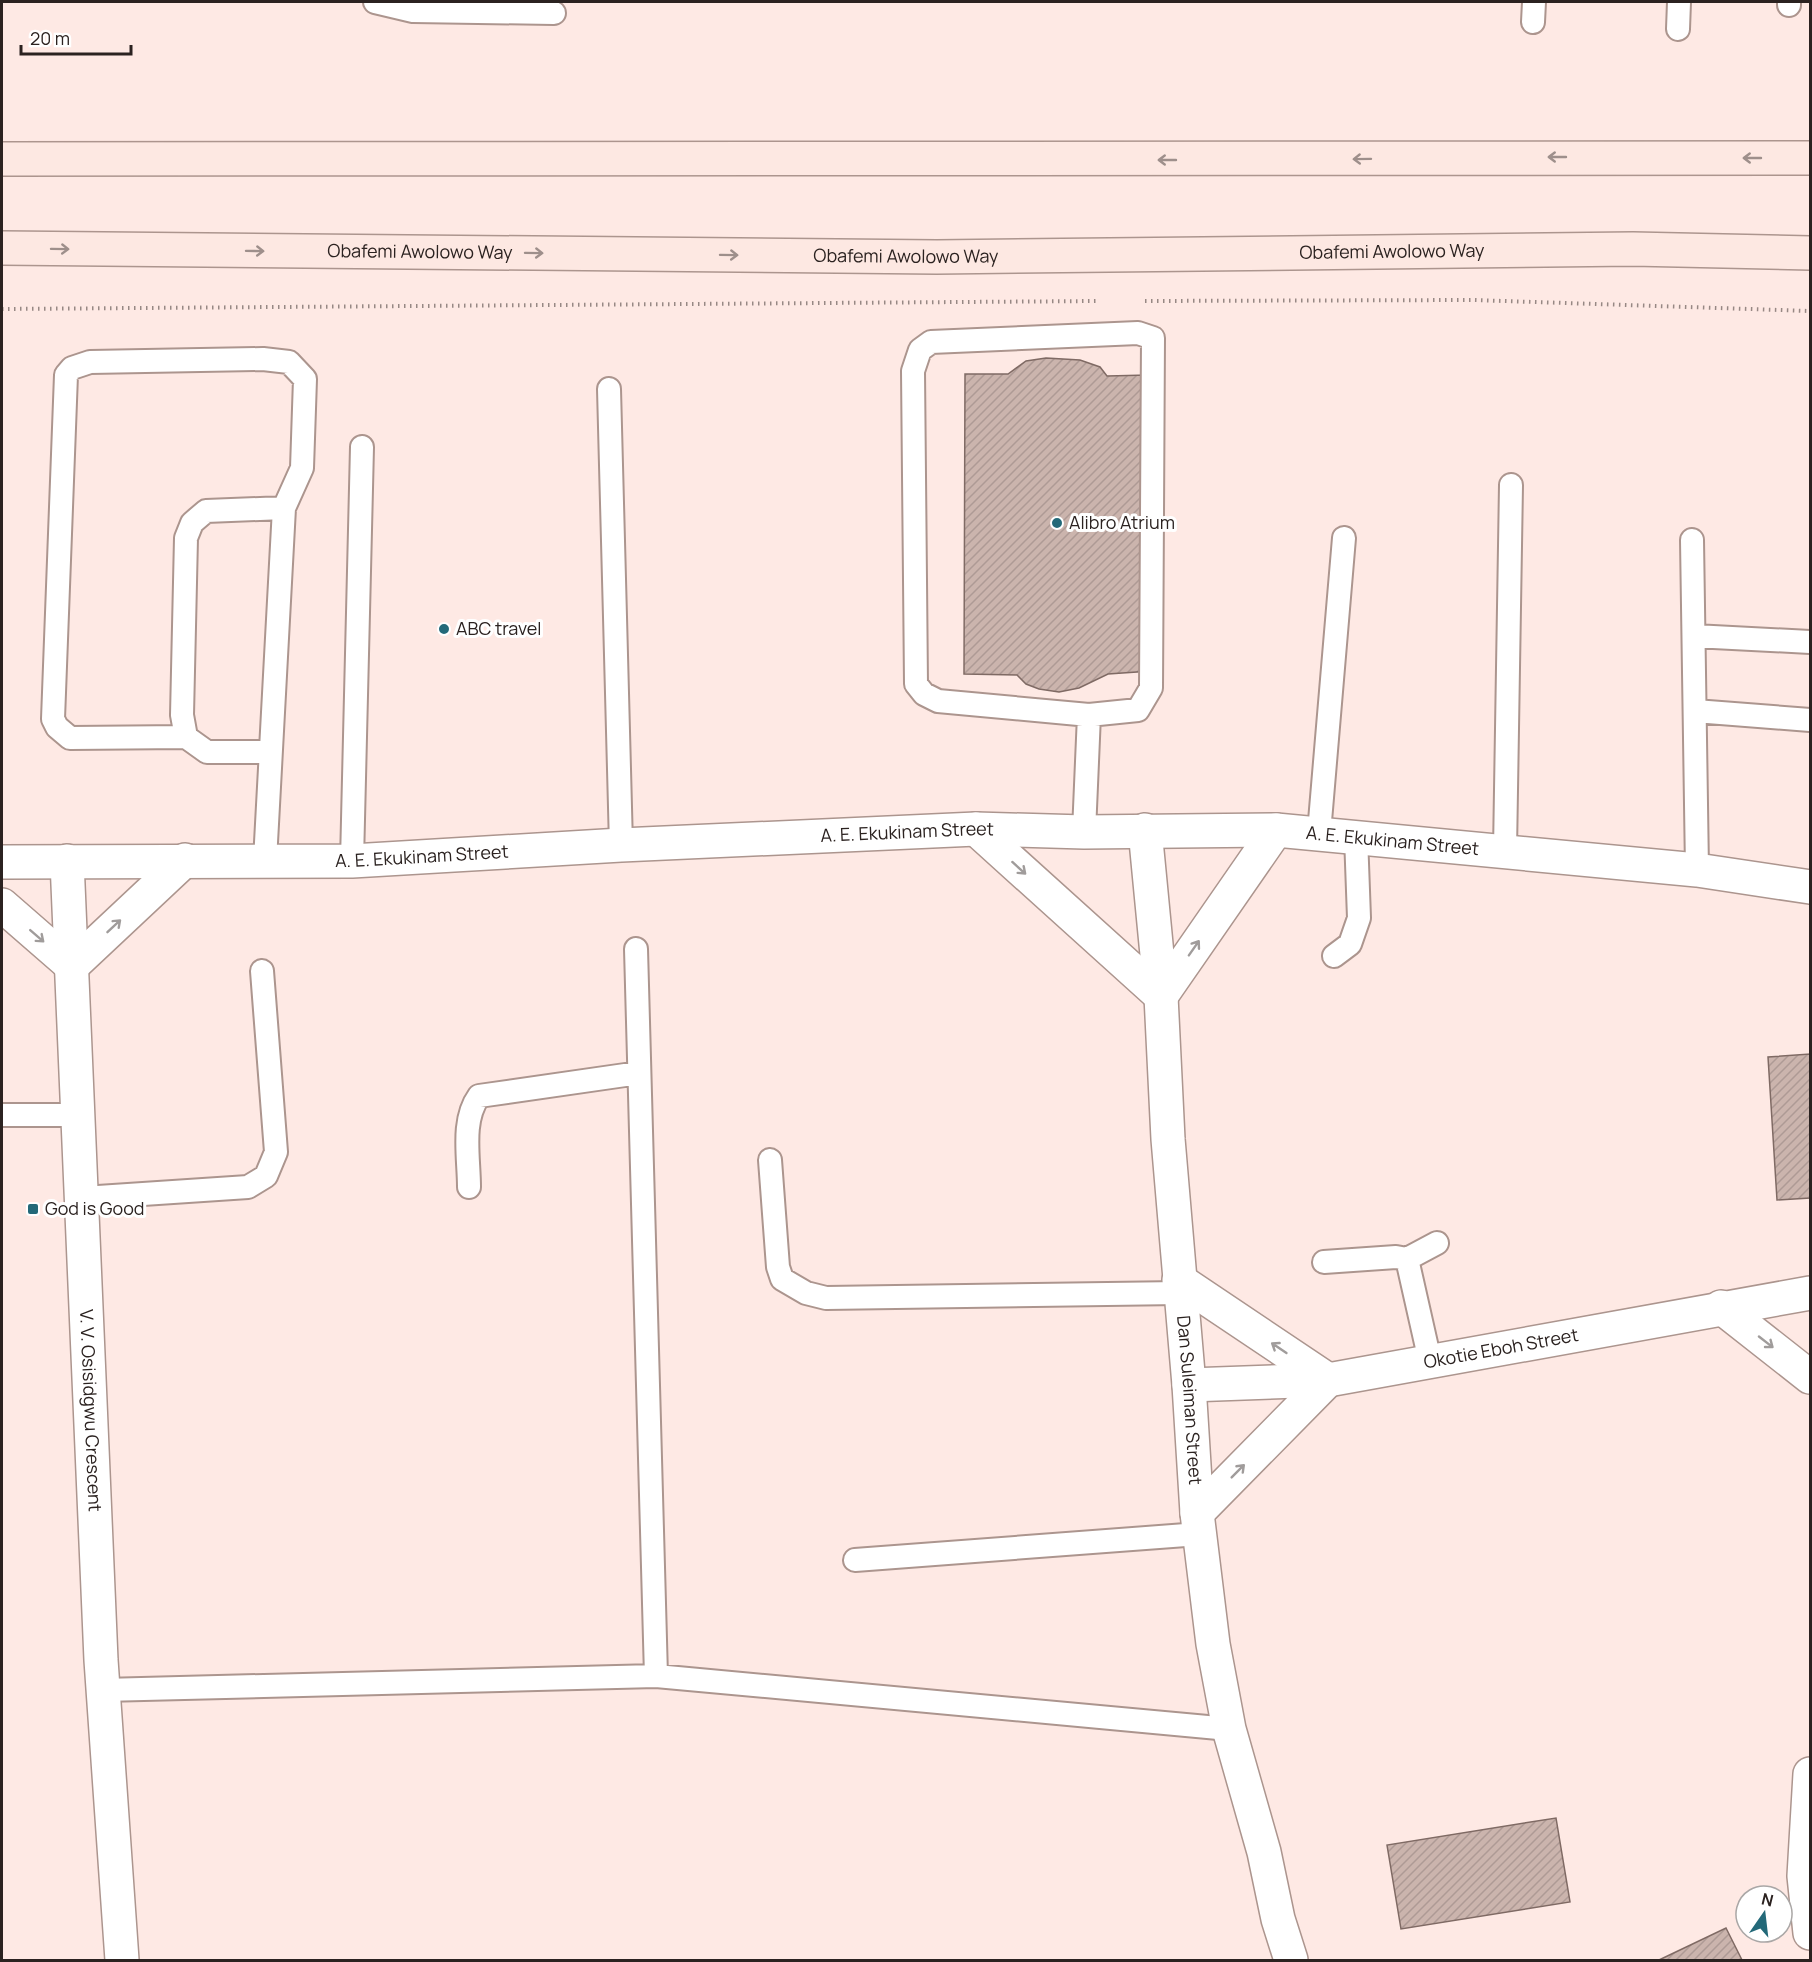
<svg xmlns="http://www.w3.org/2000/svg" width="1812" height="1962" viewBox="0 0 1812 1962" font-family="Manrope,sans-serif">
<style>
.building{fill:url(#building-hatch);stroke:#7f6a64;stroke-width:1.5}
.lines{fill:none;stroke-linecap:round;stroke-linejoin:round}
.service-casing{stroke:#ac958e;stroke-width:26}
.minor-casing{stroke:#ac958e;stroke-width:36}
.secondary-casing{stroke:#ac958e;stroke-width:36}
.path{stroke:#978884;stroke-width:4;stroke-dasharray:1.5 4.5;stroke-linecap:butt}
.service{stroke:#fff;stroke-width:22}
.minor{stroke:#fff;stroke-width:33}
.secondary{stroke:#fde8e2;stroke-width:33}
.oneway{stroke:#9e8f8b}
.oneway2{stroke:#a09c9b}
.poi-dot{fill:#236979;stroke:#fff;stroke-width:2}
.labels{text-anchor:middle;stroke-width:6;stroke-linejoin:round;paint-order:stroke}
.street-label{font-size:18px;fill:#2b2220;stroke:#fff}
.poi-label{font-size:18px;fill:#2b2220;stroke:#fff;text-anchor:start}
</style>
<defs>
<pattern id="building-hatch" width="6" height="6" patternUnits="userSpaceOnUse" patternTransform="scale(1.5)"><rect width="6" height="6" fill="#cbb4ad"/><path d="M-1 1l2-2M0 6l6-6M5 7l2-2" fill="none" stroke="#ae9a95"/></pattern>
</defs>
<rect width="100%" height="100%" fill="#fee9e4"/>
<path class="building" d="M1046,358L1080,360L1100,367L1107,376L1148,375L1151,671L1108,674L1079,688L1059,692L1039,689L1026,684L1017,675L964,674L965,374H1008L1026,361Z
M1810,1054V1198L1777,1200L1768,1057Z
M1556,1818L1570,1902L1401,1929L1387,1845Z
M1726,1928L1742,1960H1659Z"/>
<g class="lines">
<g class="service-casing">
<path id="service" d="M375,2L413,11L554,13
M1789,5V2
M1533,22L1534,2
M1678,29L1679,2
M609,389L621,845
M1692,540L1697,870
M1694,636L1810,642
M1695,711L1810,720
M186,737L70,738L57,727L53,719L66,375L72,368L90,362L263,359L289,362L305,379L302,468L284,508L265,861
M270,752H207L186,737L182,715L186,538L192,523L206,511L284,508
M1084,832L1089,715L1138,710L1151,688L1153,338L1138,333L931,342L920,350L913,371L916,684L924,694L938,701L1089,715
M1319,833L1344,538
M1505,851L1511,485
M352,861L362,447
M636,949L656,1676
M1334,956L1350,944L1359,918L1356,836
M2,1115H79
M770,1160L778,1267L782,1279L806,1293L826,1298L1180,1293
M469,1187C469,1157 461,1121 479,1096L639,1073
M83,1198L248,1187L266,1176L276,1152L262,971
M1407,1259L1437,1243
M1324,1262L1396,1257L1407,1259L1430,1361
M855,1560L1199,1534
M103,1690L656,1676L1229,1729"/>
</g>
<g class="minor-casing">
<g id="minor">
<path d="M976,829L1161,996L1276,830"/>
<path id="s1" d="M1145,830L1161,996L1168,1139L1189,1385L1197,1513L1213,1644L1229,1729L1264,1852L1278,1919L1291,1960"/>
<path id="s2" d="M67,861L101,1660L122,1960"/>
<path id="s3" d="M2,862L352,861L621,845L976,829L1084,832L1276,830L1697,870L1810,887"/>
<path d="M2,905L72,966L185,860"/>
<path d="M1179,1280L1328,1380L1197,1513"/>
<path d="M1721,1307L1810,1377"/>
<path id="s4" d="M1189,1385L1328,1380L1810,1293"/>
<path d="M1810,1774L1804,1876L1810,1933"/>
</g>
</g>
<g class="secondary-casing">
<g id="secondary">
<path d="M2,159L1810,158"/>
<path id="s5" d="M2,248L937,257L1633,249L1810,253"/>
</g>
</g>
<path class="path" d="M1145,301L1473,300L1810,311
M2,309L1099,301"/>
<use href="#service" class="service"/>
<use href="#minor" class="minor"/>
<use href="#secondary" class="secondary"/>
</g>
<defs><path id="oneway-shaft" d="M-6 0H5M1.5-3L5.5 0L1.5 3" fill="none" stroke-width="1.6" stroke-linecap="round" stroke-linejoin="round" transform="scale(1.5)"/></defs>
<g class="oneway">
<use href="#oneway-shaft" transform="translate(1557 157) rotate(180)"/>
<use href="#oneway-shaft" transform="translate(1752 158) rotate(-180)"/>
<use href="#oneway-shaft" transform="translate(1362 159) rotate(179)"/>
<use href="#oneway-shaft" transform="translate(1167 160) rotate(-180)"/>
<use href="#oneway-shaft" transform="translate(60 249) rotate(1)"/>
<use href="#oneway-shaft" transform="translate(255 251) rotate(1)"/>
<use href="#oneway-shaft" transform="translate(534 253) rotate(1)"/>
<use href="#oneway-shaft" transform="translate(729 255) rotate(1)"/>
</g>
<g class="oneway2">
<use href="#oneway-shaft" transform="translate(1019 868) rotate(42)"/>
<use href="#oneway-shaft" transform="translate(114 926) rotate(-43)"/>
<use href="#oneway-shaft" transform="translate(37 936) rotate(41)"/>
<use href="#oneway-shaft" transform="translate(1194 948) rotate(-55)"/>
<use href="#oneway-shaft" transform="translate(1766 1342) rotate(38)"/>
<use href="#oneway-shaft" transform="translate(1279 1348) rotate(-146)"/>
<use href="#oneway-shaft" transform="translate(1238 1471) rotate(-45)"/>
</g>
<g class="poi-dot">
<circle cx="1057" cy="523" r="6"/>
<circle cx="444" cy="629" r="6"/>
<rect x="27" y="1203" width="12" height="12" rx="3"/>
</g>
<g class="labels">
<g class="street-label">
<text dy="6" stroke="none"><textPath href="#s5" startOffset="1390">Obafemi Awolowo Way</textPath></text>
<text dy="6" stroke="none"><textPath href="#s5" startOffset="418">Obafemi Awolowo Way</textPath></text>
<text dy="6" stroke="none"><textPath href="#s5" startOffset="904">Obafemi Awolowo Way</textPath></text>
<text dy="6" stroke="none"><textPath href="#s3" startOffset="906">A. E. Ekukinam Street</textPath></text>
<text dy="6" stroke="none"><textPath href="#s3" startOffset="1392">A. E. Ekukinam Street</textPath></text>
<text dy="6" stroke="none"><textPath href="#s3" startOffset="420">A. E. Ekukinam Street</textPath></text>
<text dy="6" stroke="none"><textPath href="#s4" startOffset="315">Okotie Eboh Street</textPath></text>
<text dy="6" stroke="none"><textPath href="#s1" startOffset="572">Dan Suleiman Street</textPath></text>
<text dy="6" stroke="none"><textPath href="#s2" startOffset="550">V. V. Osisidgwu Crescent</textPath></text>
</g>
<g class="poi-label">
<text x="1069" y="529">Alibro Atrium</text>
<text x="456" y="635">ABC travel</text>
<text x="45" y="1215">God is Good</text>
</g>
</g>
<rect width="1812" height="1962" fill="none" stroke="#2b2220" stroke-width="6"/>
<g transform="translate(1764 1914) rotate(14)"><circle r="28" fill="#ffffff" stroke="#aaa7a6" stroke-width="1.5"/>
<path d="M0-4.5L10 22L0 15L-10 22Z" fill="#236979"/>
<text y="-9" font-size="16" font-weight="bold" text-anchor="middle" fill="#2b2220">N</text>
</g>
<path d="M21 45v9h110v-9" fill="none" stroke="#2b2220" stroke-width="3"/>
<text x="30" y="45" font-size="18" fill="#2b2220" stroke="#ffffff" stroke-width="4.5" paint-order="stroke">20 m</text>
</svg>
